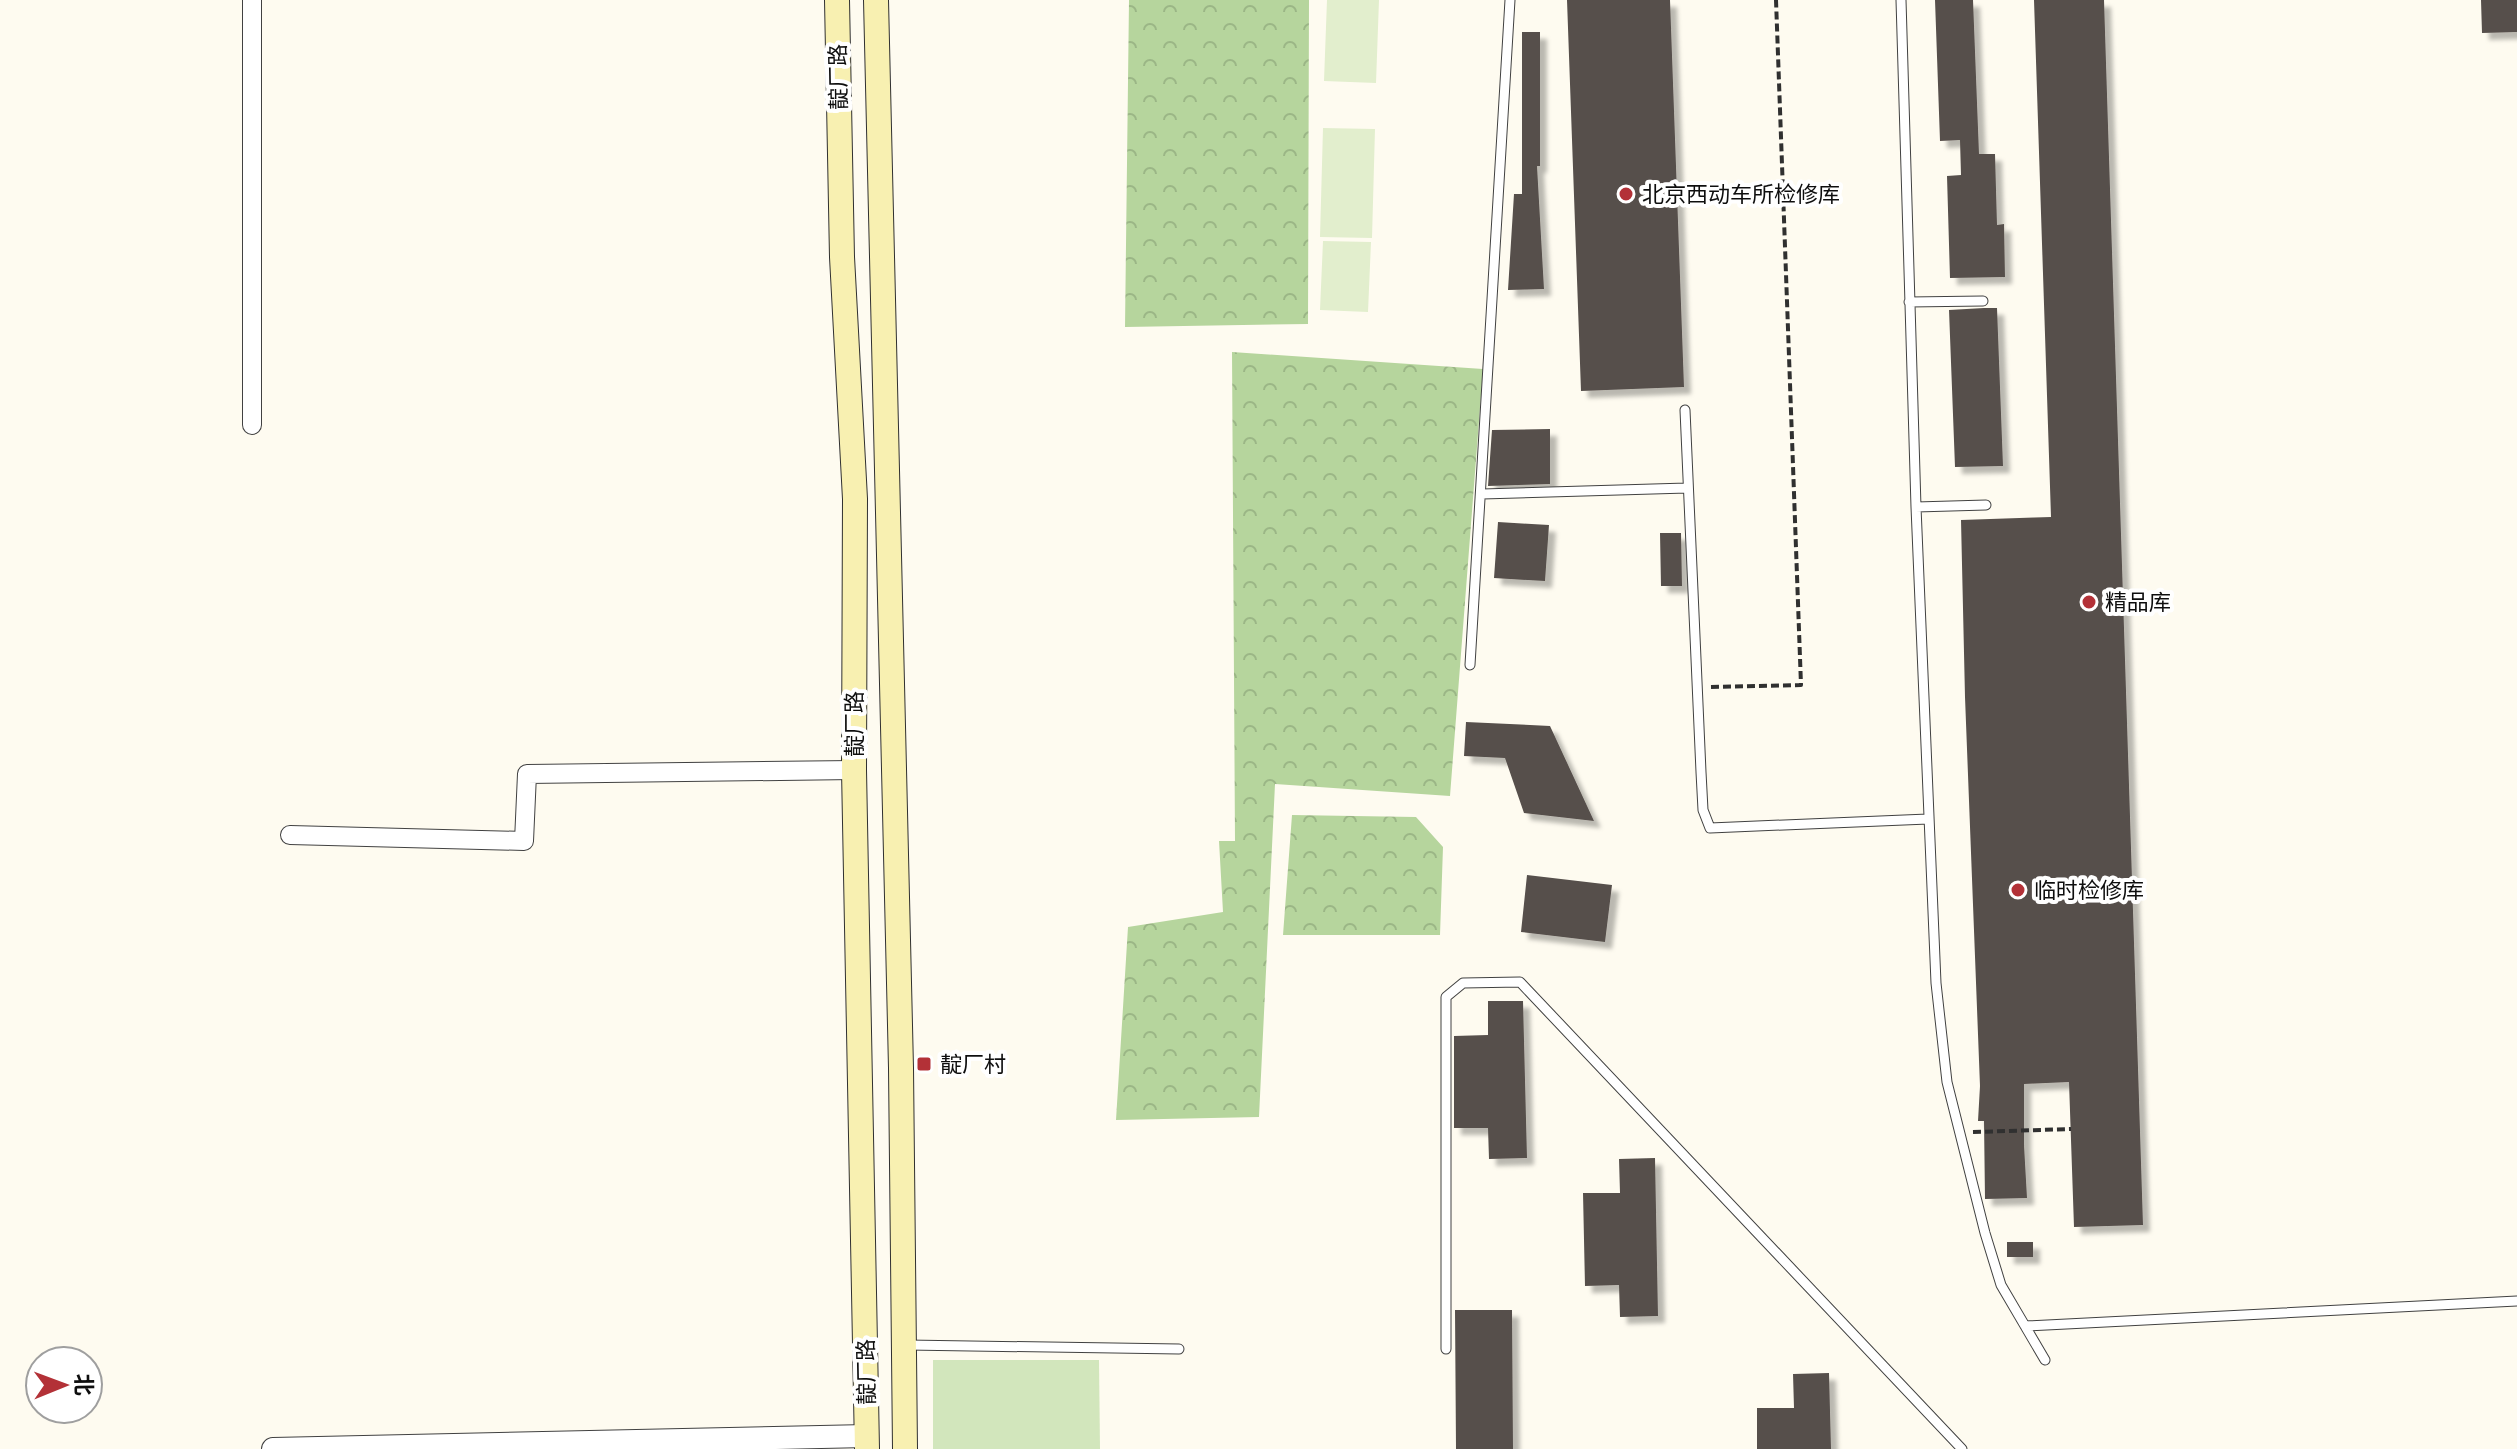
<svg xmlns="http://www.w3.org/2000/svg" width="2517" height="1449" viewBox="0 0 2517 1449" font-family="'Crimson Pro','Noto Sans SC',serif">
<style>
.forest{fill:url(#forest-crowns)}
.park{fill:#d2e6bc}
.pitch{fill:#e2eecd}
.building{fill:#564f4b;filter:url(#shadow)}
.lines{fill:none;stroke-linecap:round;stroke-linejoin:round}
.service-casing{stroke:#414141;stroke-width:11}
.minor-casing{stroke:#414141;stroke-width:20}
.tertiary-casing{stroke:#414141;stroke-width:24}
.secondary-casing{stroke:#303030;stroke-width:26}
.path{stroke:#303030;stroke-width:4;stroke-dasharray:8 4;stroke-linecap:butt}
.service{stroke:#fff;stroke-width:9}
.minor{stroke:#fff;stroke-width:18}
.tertiary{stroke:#fff;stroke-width:22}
.secondary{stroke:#f8f0b1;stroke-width:24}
.poi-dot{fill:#b33137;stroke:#fff;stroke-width:3}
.labels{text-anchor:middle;stroke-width:8;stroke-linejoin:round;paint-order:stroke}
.street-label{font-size:22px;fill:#0e0e0e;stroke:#fff}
.poi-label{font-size:22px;fill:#0e0e0e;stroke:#fff;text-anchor:start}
</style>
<defs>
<pattern id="forest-crowns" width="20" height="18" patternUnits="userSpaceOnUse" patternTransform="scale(2)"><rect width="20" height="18" fill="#b6d59d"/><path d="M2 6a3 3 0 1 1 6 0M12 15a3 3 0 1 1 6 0" fill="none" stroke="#9bb686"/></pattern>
<filter id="shadow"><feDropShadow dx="7" dy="7" stdDeviation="2" flood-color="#0004"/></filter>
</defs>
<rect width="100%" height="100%" fill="#fefbf0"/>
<path class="forest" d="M1129,0H1309L1308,324L1125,327Z
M1232,352L1483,369L1450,796L1275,784L1259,1117L1116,1120L1128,927L1223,912L1219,841H1235Z
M1292,815L1416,817L1443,847L1440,935H1283Z"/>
<path class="park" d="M933,1360H1099L1100,1449H933Z"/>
<path class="pitch" d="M1327,0H1379L1376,83L1324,81Z
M1323,128L1375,129L1372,238L1320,237Z
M1323,241L1371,242L1368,312L1320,310Z"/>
<path class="building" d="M1567,0H1670L1684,387L1581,391Z
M1935,0H1973L1979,154H1995L1997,225L2004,224L2005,277L1950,278L1947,176L1961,175L1960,140L1940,141Z
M2034,0H2104L2143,1225L2074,1227L2069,1082L2024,1084V1145L2027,1198L1985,1199L1984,1121H1978L1980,1086L1965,697L1961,520L2051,517Z
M2481,0H2517V32L2482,33Z
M1522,32H1540V166H1537L1544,289L1508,290L1514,194H1522Z
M1984,308H1997L2003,466L1955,467L1949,310Z
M1550,429V484L1488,486L1492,430Z
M1498,522L1549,525L1545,581L1494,578Z
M1660,533H1681L1682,586H1661Z
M1466,722L1550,726L1594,821L1524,813L1505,758L1464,756Z
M1527,875L1612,885L1605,942L1521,932Z
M1488,1001H1523L1527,1158L1489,1159L1488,1128H1454V1036L1488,1035Z
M1655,1158L1658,1316L1620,1317L1619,1285L1585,1286L1583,1193H1620L1619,1159Z
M2007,1242H2033V1257H2007Z
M1455,1310H1512L1513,1449H1456Z
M1829,1373L1831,1449H1757V1408H1794L1793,1374Z"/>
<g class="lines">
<g class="service-casing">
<path id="service" d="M1901,0L1916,507L1936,983L1947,1082L1985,1233L2001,1285L2045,1360
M1909,302L1983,301
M1685,410L1701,772L1703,810L1710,828L1928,819
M1482,494L1687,488
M1916,507L1986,505
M1470,665L1510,0
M2025,1326L2517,1301
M907,1345L1179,1349
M1446,1349V997L1463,983L1520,982L1962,1449"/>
</g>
<g class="minor-casing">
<path id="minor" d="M252,425V0
M290,835L524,841L527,774L854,770"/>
</g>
<g class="tertiary-casing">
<path id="tertiary" d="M273,1449L867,1436"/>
</g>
<g class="secondary-casing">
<path id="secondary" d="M837,0L842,257L855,499L854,770L867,1449
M876,0L901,1068L905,1449"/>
</g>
<path class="path" d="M1711,687L1801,685L1776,0
M1973,1132L2071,1129"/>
<use href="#service" class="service"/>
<use href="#minor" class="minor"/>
<use href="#tertiary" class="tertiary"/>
<use href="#secondary" class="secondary"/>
</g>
<g class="poi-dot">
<circle cx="1626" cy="194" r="8"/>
<circle cx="2089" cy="602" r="8"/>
<circle cx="2018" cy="890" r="8"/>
<rect x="916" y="1056" width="16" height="16" rx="4"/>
</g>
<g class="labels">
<g class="street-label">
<text transform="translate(838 77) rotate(-91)" y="8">靛厂路</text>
<text transform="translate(854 724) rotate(-90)" y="8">靛厂路</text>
<text transform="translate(866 1372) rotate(-91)" y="8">靛厂路</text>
</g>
<g class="poi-label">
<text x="1642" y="202">北京西动车所检修库</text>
<text x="2105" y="610">精品库</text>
<text x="2034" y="898">临时检修库</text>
<text x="940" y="1072">靛厂村</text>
</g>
</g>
<g transform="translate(64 1385) rotate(89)"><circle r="38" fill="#ffffff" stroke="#9f9f9f" stroke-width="2"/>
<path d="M0-6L14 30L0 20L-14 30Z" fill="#b33137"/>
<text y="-12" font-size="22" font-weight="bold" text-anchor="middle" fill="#0e0e0e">北</text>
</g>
</svg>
